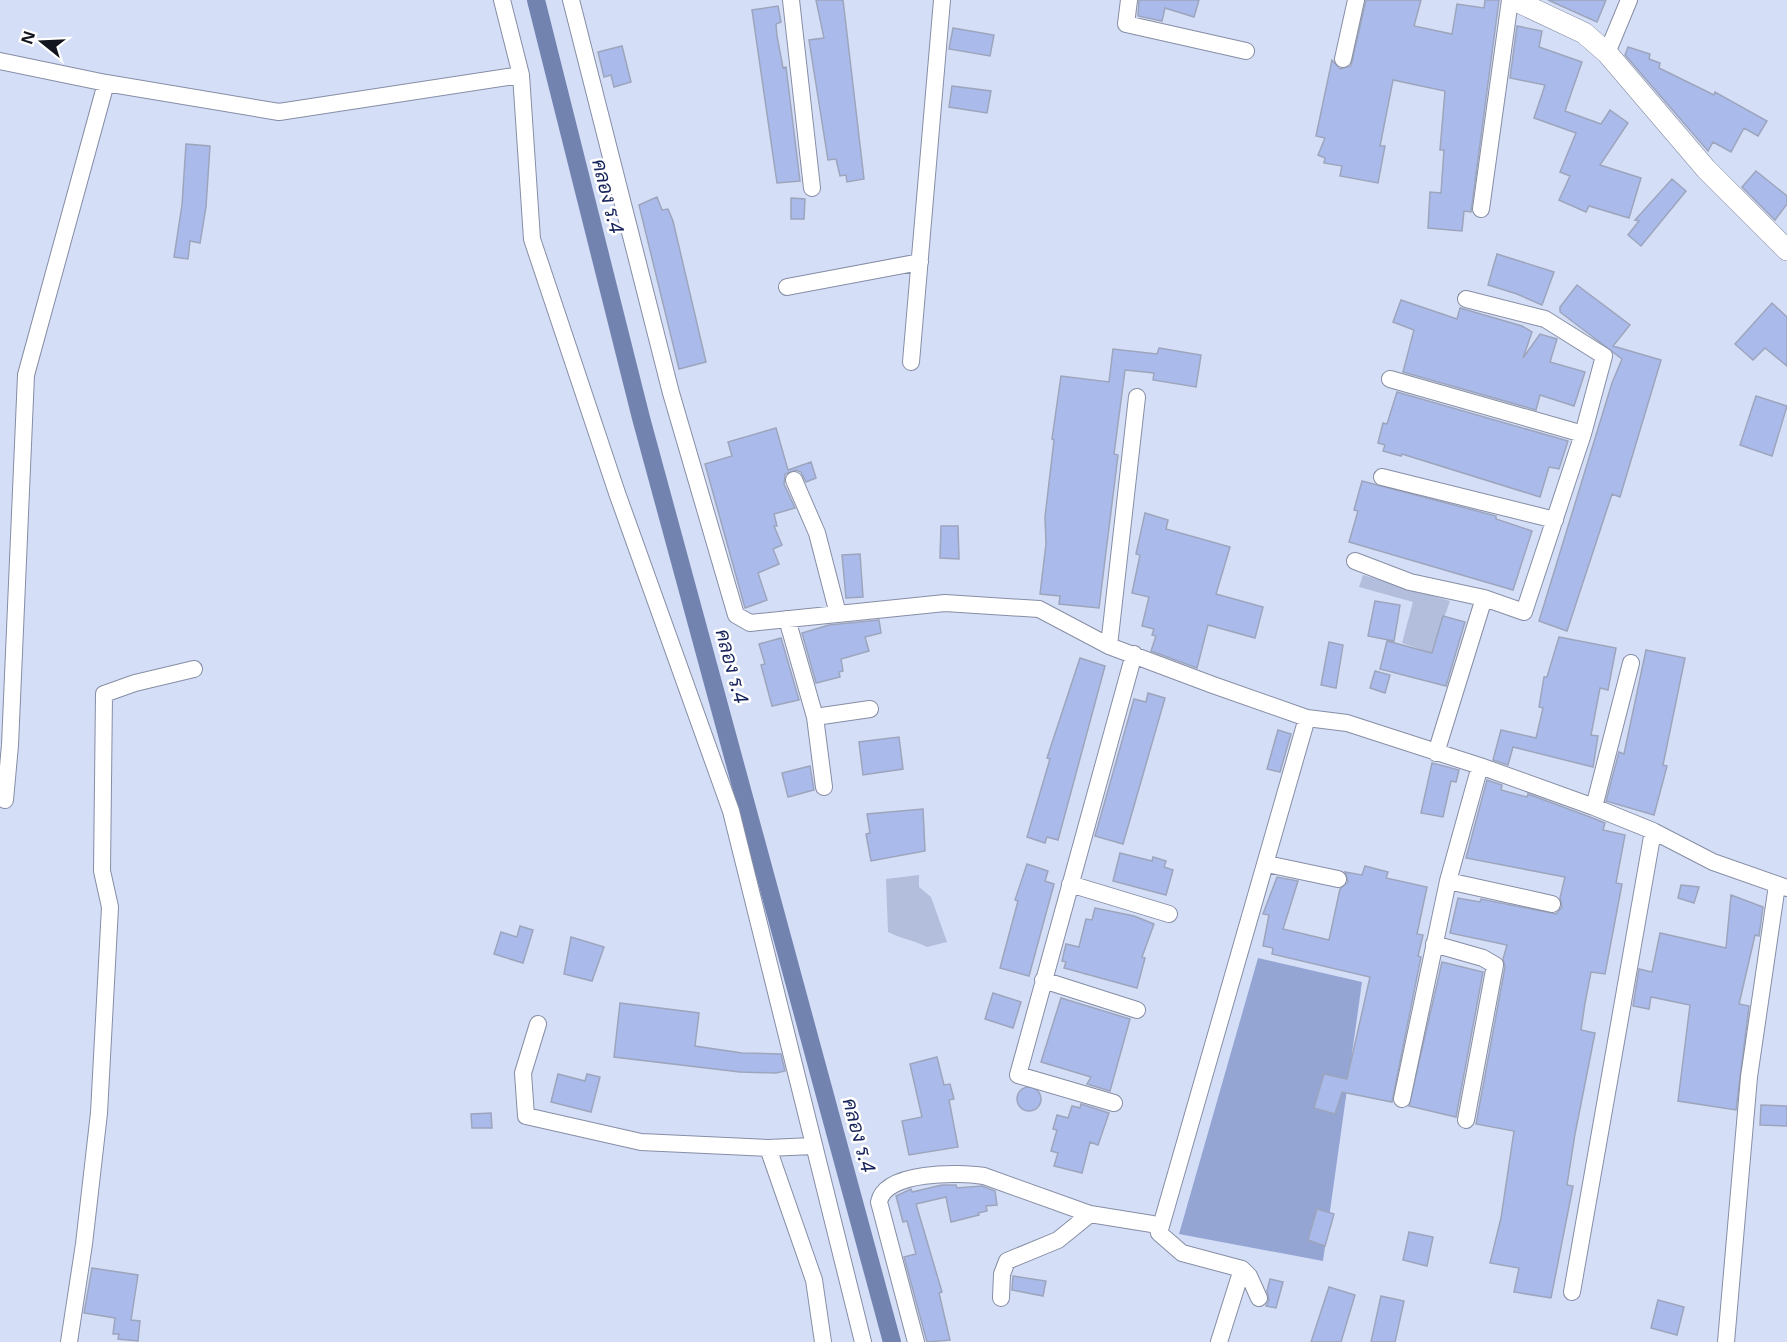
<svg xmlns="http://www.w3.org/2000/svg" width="1787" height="1342" viewBox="0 0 1787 1342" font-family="'Noto Sans',Sarabun,sans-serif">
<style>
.green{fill:#b3bedc}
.forest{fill:#94a4d3}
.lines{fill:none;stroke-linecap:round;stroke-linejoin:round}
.canal{stroke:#7383af;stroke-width:18}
.building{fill:#aabbeb;stroke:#9da5bd;stroke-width:1.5}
.minor-casing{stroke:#868ea5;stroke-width:18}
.tertiary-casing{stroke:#868ea5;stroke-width:22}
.minor{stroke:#fff;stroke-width:16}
.tertiary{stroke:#fff;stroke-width:21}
.labels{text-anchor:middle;stroke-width:5;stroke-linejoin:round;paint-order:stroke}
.water-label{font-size:20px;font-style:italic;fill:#17245b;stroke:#fff}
</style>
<rect width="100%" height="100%" fill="#d5def7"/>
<path class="green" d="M1363,575L1450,601L1432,653L1402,643L1413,602L1359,587Z
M919,875V887L931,897L947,942L927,947C914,940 901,939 888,932L886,879Z"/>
<path class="forest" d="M1258,958L1362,982L1323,1261L1179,1234Z"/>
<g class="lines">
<path class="canal" d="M536,0L641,418L892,1342"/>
</g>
<path class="building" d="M816,0H843L864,179L847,182L846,175L840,176L836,159L828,160L809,40L824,38Z
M1139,0H1199L1194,17L1165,8L1162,21L1138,16Z
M1366,0H1421L1414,26L1452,34L1457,4L1484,8L1485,0H1499L1471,212L1464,211L1462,231L1428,228L1430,192L1441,193L1444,150H1440L1445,91L1393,80L1380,146H1385L1378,183L1340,176L1342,166L1324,163L1325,158L1318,155L1325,138L1316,136L1332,60L1340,69L1351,66Z
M1548,0H1606L1597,22Z
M778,6L781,22L776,24L777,36L783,68L786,67L800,181L777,183L752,10Z
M1517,26L1542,31L1539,47L1582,62L1565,111L1601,124L1610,110L1628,123L1600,165L1641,178L1629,218L1589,206L1586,212L1559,200L1570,176L1560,172L1576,133L1534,118L1545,85L1510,78Z
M953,28L994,35L990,56L949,49Z
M622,46L631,82L614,87L611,75L604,77L598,52Z
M1628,47L1650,54L1649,59L1660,63L1659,68L1714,95L1715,92L1767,121L1758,136L1744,128L1731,152L1713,142L1708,151L1625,55Z
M952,86L991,91L987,113L949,107Z
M186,144L210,146L206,207L200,243L190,241L188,259L174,257L182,205Z
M1756,171L1787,196V204L1775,220L1742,187Z
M1672,179L1686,191L1641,246L1628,235L1639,221L1635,220Z
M657,197L662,210L668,209L673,221L706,362L679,369L639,205Z
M791,198L805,199L804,219H791Z
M1497,254L1554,272L1542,305L1517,294L1488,285Z
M1577,285L1630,325L1613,346L1661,360L1620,497L1612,494L1567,631L1539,621L1612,383L1622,359L1560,312V307Z
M1401,300L1457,319L1460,308L1522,326L1532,332L1523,358L1540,334L1557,339L1550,362L1585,372L1574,406L1540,395L1536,410L1403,372L1414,330L1393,322Z
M1772,303L1787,317V366L1765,348L1753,360L1735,344Z
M1159,348L1201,355L1196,387L1153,380L1154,373L1125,370L1114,454L1118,455L1099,608L1059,604L1060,596L1040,594L1046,544L1045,517L1054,440L1052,439L1061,376L1109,382L1113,349L1157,354Z
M1397,392L1568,441L1559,469L1549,467L1540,497L1402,454L1401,456L1383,451L1385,445L1378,443L1383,423L1387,424Z
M1756,396L1787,406L1772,456L1740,445Z
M776,428L788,470L811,462L816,478L806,482L801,472L796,470L785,474L784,484L795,508L774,514L777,526H774L782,545L773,549L779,564L758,573L767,600L745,608L705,464L732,456L728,442Z
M1362,481L1496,516V519L1532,531L1513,590L1349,542L1358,511L1354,510Z
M1145,513L1168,520L1166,529L1230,547L1216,594L1263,607L1255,638L1208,625L1197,668L1151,651L1156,636L1152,635L1154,629L1142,626L1149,597L1132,593L1140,555L1136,554Z
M941,526H958L959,559L940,558Z
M860,554L863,597L846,598L842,555Z
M1375,601L1400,605L1394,641L1368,636Z
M1443,616L1465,622L1446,686L1380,669L1387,641L1432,653Z
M879,620L881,633L865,637L869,651L841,659L843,671L839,672L840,677L816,683L802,633L829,625Z
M1559,637L1616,648L1608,690L1600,688L1591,735L1598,736L1593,767L1513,747L1508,765L1493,760L1501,730L1536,738L1543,708L1539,707L1544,677H1547Z
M781,638L799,700L772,706L761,665L765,664L759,644Z
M1329,642L1343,645L1336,688L1321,685Z
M1646,650L1685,658L1663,765L1667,766L1654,815L1606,801L1619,752L1624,754Z
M1080,658L1105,666L1058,840L1047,837L1045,843L1027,837L1050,759L1047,758Z
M1375,671L1390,675L1385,693L1370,688Z
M1148,693L1165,698L1123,844L1095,836L1134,699L1146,702Z
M1278,730L1291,734L1280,772L1267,769Z
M899,737L903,769L863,775L859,742Z
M1432,763L1459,770L1456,782L1451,781L1443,817L1421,813Z
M810,766L814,790L788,797L782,773Z
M1487,780L1502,785L1501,790L1527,797L1528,794L1590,817L1605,823L1603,830L1625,835L1616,883L1622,884L1605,974L1591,972L1585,1003L1581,1030L1595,1033L1575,1134L1567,1185L1573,1186L1551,1298L1514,1292L1519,1268L1490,1263L1501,1218L1514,1131L1476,1124L1505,967L1503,959L1507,945L1450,933L1458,898L1480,902L1481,899L1556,914L1562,907L1560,898L1565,877L1466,858Z
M923,809L925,851L871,861L866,834L870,833L867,814Z
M1120,853L1152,861L1153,857L1166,861L1164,867L1173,870L1166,895L1113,881Z
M1027,864L1048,871L1045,881L1054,884L1029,976L1000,968L1018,901L1015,900Z
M1365,866L1388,872L1386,878L1427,887L1417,934L1423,935L1418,956L1421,957L1392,1102L1342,1092L1335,1114L1314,1108L1324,1074L1347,1079L1370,977L1272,954L1273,948L1263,946L1269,915L1263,914L1277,877L1298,881L1283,929L1329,940L1340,889L1348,882L1345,872L1362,875Z
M1681,885L1699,887L1694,903L1678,898Z
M1731,895L1763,907L1759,936L1755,935L1739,1004L1749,1006L1736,1110L1678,1101L1690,1005L1651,997L1649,1009L1633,1006L1639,969L1652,972L1660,933L1726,948Z
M1095,908L1134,916L1154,924L1142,957L1145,958L1137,988L1064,968L1066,962L1062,961L1066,944L1079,947L1086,919L1092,920Z
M520,926L533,930L523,963L494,954L501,932L517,937Z
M571,937L604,947L592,981L564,974Z
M1442,962L1483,972L1456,1117L1409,1106Z
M993,993L1021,1002L1013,1028L985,1019Z
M1061,998L1130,1019L1110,1091L1087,1084L1091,1077L1041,1062Z
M620,1003L699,1013L695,1046L742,1053L781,1054L785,1071L776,1073L740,1072L614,1057Z
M937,1057L944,1085L950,1084L954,1099L949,1100L958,1147L909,1155L902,1121L922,1117L910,1064Z
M558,1074L585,1081L587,1074L600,1077L591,1112L551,1102Z
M1017 1099a12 12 0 1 1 24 0a12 12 0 1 1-24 0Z
M1081,1104L1109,1113L1098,1145L1090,1142L1082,1173L1054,1166L1058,1153L1051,1151L1057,1130L1053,1129L1057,1115L1068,1118L1072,1106L1080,1108Z
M1761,1105L1787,1106V1126L1760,1125Z
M491,1113L492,1128H472L471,1114Z
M942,1185H956L957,1188L982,1186L995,1191L997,1205L986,1206L987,1211L978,1213L979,1215L951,1222L946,1197L916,1204L942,1292L939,1293L950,1340L927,1342L904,1257L916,1254L907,1221L903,1222L896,1196L911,1189L912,1192Z
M1317,1209L1334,1214L1325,1246L1308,1240Z
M1409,1232L1433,1237L1427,1266L1403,1260Z
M92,1268L138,1275L131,1320L140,1321L138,1341L118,1339L119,1334H113L115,1318L84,1313Z
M1013,1276L1046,1281L1043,1296L1012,1290Z
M1270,1279L1283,1282L1276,1308L1266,1306L1269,1300L1267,1291Z
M1329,1287L1355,1295L1341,1342H1311Z
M1381,1296L1404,1301L1395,1342H1371Z
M1658,1300L1684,1307L1677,1335L1651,1328Z"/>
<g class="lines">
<g class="minor-casing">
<path id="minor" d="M502,0L521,75L532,239L617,493L731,811L863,1342
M571,0L671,393L736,615L750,623L945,603L1039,609L1109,646L1213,685L1307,718L1347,723L1480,766L1594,807L1653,831L1713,862L1787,888
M791,0L812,188
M1129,0L1126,24L1246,51
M1607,53L1629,0
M1343,59L1356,0
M0,61L106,83L279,112L521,75
M1481,209L1510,0
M787,287L920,262
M911,362L942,0
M1390,379L1583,434
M1382,477L1555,520
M794,480L817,533L838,614
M1355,561L1410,582L1484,598
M787,619L815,717L824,787
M1109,646L1137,397
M815,717L870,709
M1436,753L1484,598L1524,612L1583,434L1604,356L1545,319L1466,299
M5,800L10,745L26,375L106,83
M1594,807L1631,663
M1267,864L1338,879
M1448,881L1552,904
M1070,884L1169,914
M1434,944L1483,958L1495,965L1466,1120
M1043,980L1137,1010
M538,1024L523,1073L526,1116L641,1142L768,1148L813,1146
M1402,1099L1448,881L1480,766
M1114,1103L1018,1075L1134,654
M768,1148L814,1280L823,1342
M1159,1233L1307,718
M1572,1292L1653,831
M1001,1298L1002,1274L1007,1261L1058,1240L1090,1214
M69,1342L84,1244L99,1113L110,907L102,871L104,694L135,683L194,669
M916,1342L879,1202C885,1171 959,1172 984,1176L1090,1214L1152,1224L1160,1228L1159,1233L1182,1253L1242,1269L1249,1276L1259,1298
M1219,1342L1242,1269
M1726,1342L1749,1077L1777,885"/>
</g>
<g class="tertiary-casing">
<path id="tertiary" d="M1514,0L1584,33L1607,53L1706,169L1787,250"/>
</g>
<use href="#minor" class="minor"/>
<use href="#tertiary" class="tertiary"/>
</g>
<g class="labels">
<g class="water-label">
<text transform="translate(608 196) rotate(76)" y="7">คลอง ร.4</text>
<text transform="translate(732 666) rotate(75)" y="7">คลอง ร.4</text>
<text transform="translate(859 1135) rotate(75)" y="7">คลอง ร.4</text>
</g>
</g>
<g transform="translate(42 42) rotate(288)" stroke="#ffffff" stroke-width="4.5" paint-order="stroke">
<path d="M0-4.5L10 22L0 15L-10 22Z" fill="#13161f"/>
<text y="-9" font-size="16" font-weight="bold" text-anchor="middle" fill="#13161f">N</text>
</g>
</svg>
